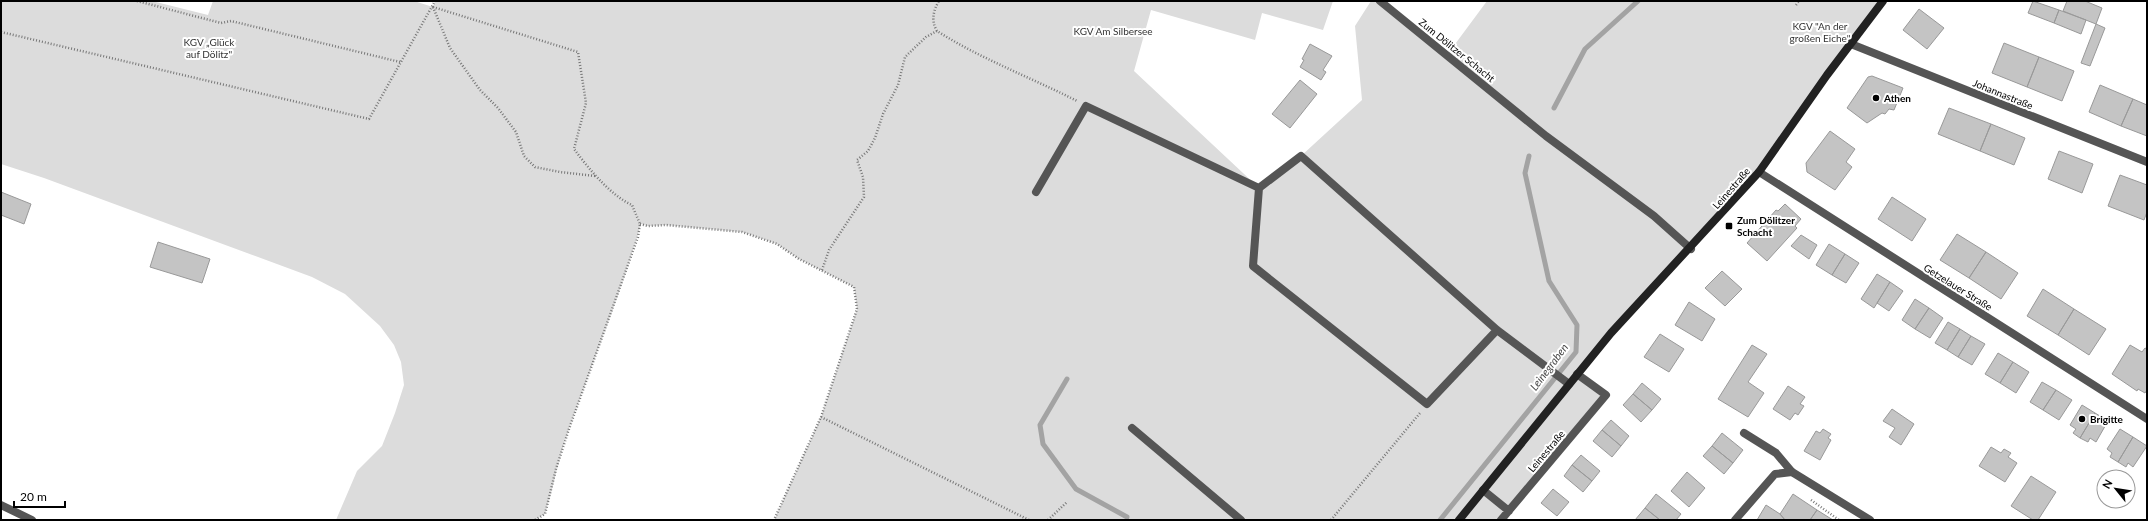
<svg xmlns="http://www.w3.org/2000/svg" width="2148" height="521" viewBox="0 0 2148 521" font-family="Lato,sans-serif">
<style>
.green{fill:#dcdcdc}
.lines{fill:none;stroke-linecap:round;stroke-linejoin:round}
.stream{stroke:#a3a3a3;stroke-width:5}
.building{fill:#c4c4c4;stroke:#999}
.path{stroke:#777;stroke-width:2.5;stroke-dasharray:1 2;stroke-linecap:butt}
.service{stroke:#555;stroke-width:8}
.minor{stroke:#555;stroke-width:8}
.secondary{stroke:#222;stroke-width:8}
.poi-dot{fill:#000;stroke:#fff;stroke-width:1.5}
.labels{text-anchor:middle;stroke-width:4;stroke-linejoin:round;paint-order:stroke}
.park-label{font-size:10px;fill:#333;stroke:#fff}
.street-label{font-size:10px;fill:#000;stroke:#fff}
.poi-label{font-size:10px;font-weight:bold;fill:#000;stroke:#fff;text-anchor:start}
.water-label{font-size:11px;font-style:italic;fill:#444;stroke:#fff}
</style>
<rect width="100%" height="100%" fill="#fff"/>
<path class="green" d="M1,1H152L208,15L213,1H414L433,7L435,1H1333L1323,30L1262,13L1255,40L1151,10L1134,71L1259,188L1301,156L1362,100L1355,26L1371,1H1380L1447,55L1487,1H1883L1759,172L1577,373L1606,395L1501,520H774L821,417L857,309L854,287L799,259L777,244L742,232L666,225L648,226L641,224C621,293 593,361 569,429C559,457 554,485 545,514L535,520H336L357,471L382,446L395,413L404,385L401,362L394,345L380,326L345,294L312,277L44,178L1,164Z"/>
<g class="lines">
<path class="stream" d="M1554,108L1585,49L1638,1
M1067,379L1040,425L1043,444L1076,489L1127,517L1126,520
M1440,520L1576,352L1577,325L1549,281L1525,173L1529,156"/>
</g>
<path class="building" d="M2033,1L2059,10L2054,23L2028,13Z
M2067,1H2085L2102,8L2096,24L2063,11Z
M1919,9L1944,28L1927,49L1903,30Z
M2059,10L2086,20L2081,34L2054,23Z
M2096,24L2105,28L2090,66L2081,63Z
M2004,43L2039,57L2027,87L1992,73Z
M1310,44L1332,56L1323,70L1326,72L1321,80L1300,67L1304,60L1302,59Z
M2039,57L2074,71L2062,101L2027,87Z
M1872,76L1903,88L1894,110L1889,109L1885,114L1882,113L1867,123L1847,108L1868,77Z
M1300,80L1317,94L1290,128L1272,114Z
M2100,85L2133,99L2121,126L2089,112Z
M2133,99L2147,105V136L2121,126Z
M1949,108L1991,124L1980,151L1938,134Z
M1991,124L2025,138L2014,165L1980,151Z
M1830,131L1855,149L1846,162L1852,167L1835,190L1807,172L1806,163Z
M2059,151L2093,164L2082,193L2048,179Z
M2120,175L2147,185V212L2144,220L2108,206Z
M1,192L31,204L24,224L1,215Z
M1892,197L1926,219L1912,241L1878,219Z
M1785,204L1801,219L1795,226L1797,228L1767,261L1747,243L1776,210L1778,211Z
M1957,234L1986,252L1969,278L1940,260Z
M1801,235L1817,245L1809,259L1791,246Z
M158,242L210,259L202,283L150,267Z
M1829,244L1845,254L1832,275L1816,265Z
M1986,252L2018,273L2001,299L1969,278Z
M1845,254L1859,263L1846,283L1832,275Z
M1722,271L1742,289L1725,306L1705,288Z
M1877,274L1890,282L1874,308L1861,299Z
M1890,282L1903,291L1889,311L1877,303Z
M2043,289L2074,309L2058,335L2027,316Z
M1915,299L1929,308L1915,329L1902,320Z
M1689,302L1715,319L1702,341L1675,325Z
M1929,308L1943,318L1930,338L1915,329Z
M2074,309L2106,329L2089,355L2058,335Z
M1948,322L1960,329L1947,350L1935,343Z
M1960,329L1971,336L1958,357L1947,350Z
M1660,334L1684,349L1669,372L1644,357Z
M1971,336L1985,344L1972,365L1958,357Z
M1752,345L1767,354L1748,382L1764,393L1748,417L1718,399Z
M2130,345L2142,352L2145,348L2147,349V390L2145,393L2138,389L2137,391L2112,374Z
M1998,353L2013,362L2000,383L1985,374Z
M2013,362L2029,372L2016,393L2000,383Z
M2042,382L2056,390L2043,410L2030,402Z
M1642,383L1661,399L1652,410L1633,394Z
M1788,386L1805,397L1800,404L1804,406L1798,415L1795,413L1790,420L1773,409Z
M2056,390L2072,400L2059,420L2043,410Z
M1633,394L1652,410L1641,422L1623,405Z
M2082,405L2095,413L2080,438L2073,433L2076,429L2070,425Z
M1892,409L1914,424L1901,445L1889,437L1895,428L1883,421Z
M2095,413L2108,421L2096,442L2090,438L2088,442L2080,438Z
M1611,420L1629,436L1621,446L1602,430Z
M1823,429L1831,434L1828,438L1831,440L1820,460L1804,451L1816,431L1820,433Z
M2120,429L2133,437L2118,462L2110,457L2112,453L2107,449Z
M1602,430L1621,446L1612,457L1593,441Z
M1722,433L1743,450L1733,463L1712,446Z
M2133,437L2147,446L2133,467L2128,463L2126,467L2118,462Z
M1712,446L1733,463L1724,474L1703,456Z
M1991,447L2001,453L2004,449L2011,453L2008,457L2017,463L2005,482L1979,466Z
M1581,455L1600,471L1592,481L1572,465Z
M1572,465L1592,481L1583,492L1564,476Z
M1687,472L1705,488L1689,507L1671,491Z
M2031,476L2056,492L2038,520H2033L2011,506Z
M1553,489L1569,502L1557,516L1541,503Z
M1656,494L1681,514L1676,520H1660L1645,508Z
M1793,494L1817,510L1810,520H1785L1780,514Z
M1766,505L1780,514L1785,520H1757Z
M1645,508L1660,520H1635Z
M1817,510L1833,520H1810Z"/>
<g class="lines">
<path class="path" d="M137,1L221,23L231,21L400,62
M1796,5L1799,1
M433,7L578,52L586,103L574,149C589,169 610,195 632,205L640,224L638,237L569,429L556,469L545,514L535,520
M433,7L450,48L480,90L498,108L516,132L524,156L535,167L560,172L595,176
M937,31C931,21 933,11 939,1
M1,32L369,119L435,1
M640,224L648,226L666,225L742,232L777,244L799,259L854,287L857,309L821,417L774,520
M822,270L829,250L864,197L863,177L857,160L868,151L875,138L883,114L898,85L905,57L926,37L937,31C981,59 1030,77 1077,101
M821,417L1029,520
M1811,500L1839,520
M1048,520L1067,502
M1331,520L1420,413"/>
<path class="service" d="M1036,192L1086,106L1259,188
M1497,330L1427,404L1253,266L1259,188L1301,156L1497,330L1569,384
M1132,428L1241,520
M1744,433L1776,453L1792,472
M1483,490L1509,511
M1,505L32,520
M1501,520L1606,395L1577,374"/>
<path class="minor" d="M1380,1L1546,136L1654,216L1691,249
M1851,44L2147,162
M1759,172L2147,419
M1735,520L1775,474L1792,472L1870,520"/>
<path class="secondary" d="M1459,520L1611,333L1759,172L1827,75L1883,1"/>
</g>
<g class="poi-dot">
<circle cx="1876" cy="98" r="4"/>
<rect x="1725" y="222" width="8" height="8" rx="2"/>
<circle cx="2082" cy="419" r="4"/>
</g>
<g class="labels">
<g class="park-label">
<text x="1820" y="30">KGV "An der<tspan x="1820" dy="12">großen Eiche"</tspan></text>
<text x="1113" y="35">KGV Am Silbersee</text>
<text x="209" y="46">KGV „Glück<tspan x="209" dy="12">auf Dölitz"</tspan></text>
</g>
<g class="street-label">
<text transform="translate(1457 50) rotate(39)" y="4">Zum Dölitzer Schacht</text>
<text transform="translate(2003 94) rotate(22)" y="4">Johannastraße</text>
<text transform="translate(1731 188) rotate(-49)" y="4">Leinestraße</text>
<text transform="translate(1958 287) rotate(32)" y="4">Getzelauer Straße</text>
<text transform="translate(1546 451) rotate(-50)" y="4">Leinestraße</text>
</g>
<g class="poi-label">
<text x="1884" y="102">Athen</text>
<text x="1737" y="224">Zum Dölitzer<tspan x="1737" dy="12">Schacht</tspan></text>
<text x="2090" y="423">Brigitte</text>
</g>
<g class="water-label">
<text transform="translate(1549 367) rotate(-53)" y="4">Leinegraben</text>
</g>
</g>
<rect width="2148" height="521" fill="none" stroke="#000000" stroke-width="4"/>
<g transform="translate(2116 489) rotate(300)"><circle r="19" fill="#ffffff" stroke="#999999"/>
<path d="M0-3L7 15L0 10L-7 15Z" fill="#000000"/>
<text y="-6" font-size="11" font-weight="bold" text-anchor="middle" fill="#000000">N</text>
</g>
<path d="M14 501v6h51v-6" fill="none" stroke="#000000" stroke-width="2"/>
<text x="20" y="501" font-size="12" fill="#000000" stroke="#ffffff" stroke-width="3" paint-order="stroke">20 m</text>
</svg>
